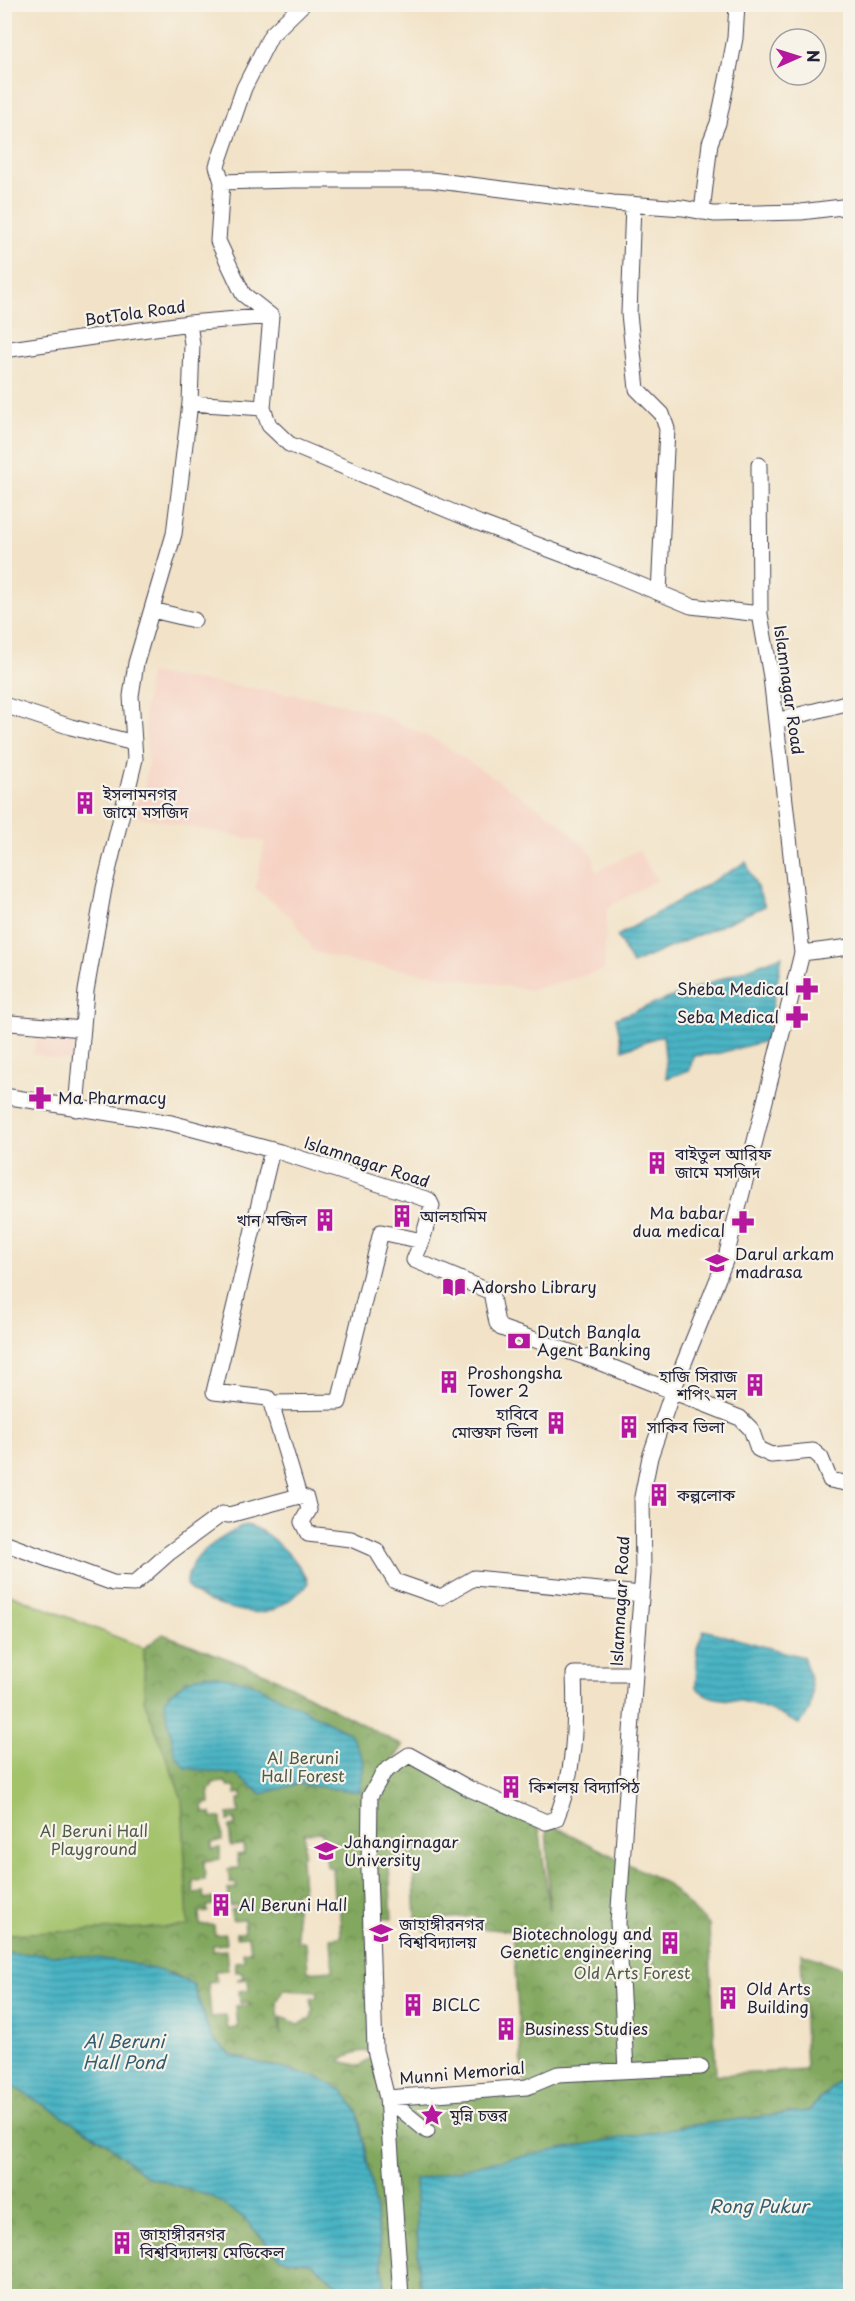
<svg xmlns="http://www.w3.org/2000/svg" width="855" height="2301" viewBox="0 0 855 2301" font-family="'Playpen Sans','Noto Sans Bengali',sans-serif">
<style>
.built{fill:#f6d2c3}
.forest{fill:url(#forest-crowns);stroke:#52654c;stroke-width:1.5;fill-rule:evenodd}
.green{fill:#a3c26a;stroke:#627252;stroke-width:1.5}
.water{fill:url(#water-rules);stroke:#356b80;stroke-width:1.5}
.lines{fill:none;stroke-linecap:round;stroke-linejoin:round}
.minor-casing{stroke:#413f50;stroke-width:17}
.minor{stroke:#fff;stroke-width:15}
.labels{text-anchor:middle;stroke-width:4.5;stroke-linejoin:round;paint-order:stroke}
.street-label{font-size:16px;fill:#22223b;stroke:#f7f3e8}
.poi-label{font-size:16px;fill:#22223b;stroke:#f7f3e8;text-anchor:start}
.park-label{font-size:16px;fill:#4f5a4b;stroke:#f7f3e8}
.water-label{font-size:18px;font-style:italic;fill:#315c72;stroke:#f7f3e8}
</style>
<defs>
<pattern id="forest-crowns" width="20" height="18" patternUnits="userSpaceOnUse" patternTransform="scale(1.5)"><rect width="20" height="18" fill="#82a85e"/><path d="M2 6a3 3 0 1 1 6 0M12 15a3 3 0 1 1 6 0" fill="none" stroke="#6a884f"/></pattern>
<pattern id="water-rules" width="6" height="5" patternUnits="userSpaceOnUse" patternTransform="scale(1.5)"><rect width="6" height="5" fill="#48b4c4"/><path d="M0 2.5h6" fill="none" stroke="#3c92a0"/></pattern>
</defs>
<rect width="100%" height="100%" fill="#f7f3e8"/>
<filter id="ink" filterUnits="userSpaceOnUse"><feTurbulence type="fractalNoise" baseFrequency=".0167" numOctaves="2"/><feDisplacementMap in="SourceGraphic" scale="12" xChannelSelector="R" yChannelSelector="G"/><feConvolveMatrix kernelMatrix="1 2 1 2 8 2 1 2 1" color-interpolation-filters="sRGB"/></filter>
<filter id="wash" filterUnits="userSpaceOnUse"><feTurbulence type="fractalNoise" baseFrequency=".008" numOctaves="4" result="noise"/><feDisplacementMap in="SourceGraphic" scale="24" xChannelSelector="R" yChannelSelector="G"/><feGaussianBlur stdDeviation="1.35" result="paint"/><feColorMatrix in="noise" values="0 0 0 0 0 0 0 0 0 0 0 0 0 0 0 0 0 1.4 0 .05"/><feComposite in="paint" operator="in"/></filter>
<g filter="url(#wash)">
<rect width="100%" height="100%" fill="#f2e3c8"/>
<path class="built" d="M149,673L312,697L370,710L438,741L557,820L593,855L596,872L638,850L657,880L607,908L604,970L531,990L352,962L314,952L292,918L255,888L265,842L128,814L144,791L148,761L144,720Z
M37,1035L75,1043L71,1062L33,1054Z"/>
<path class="forest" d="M163,1634L270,1675L403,1746L386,1770L409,1755L539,1825L550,1912L546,1822L666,1883L709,1925L716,2075L806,2070L801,1953L850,1970V2070L808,2111L685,2126L579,2147L418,2277L420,2296H386L374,2198L358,2113L319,2078L232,2056L211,2037L193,1984L171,1973L5,1961L4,1934L188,1926L182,1799L144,1700V1648ZM226,1782L227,1786H235L236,1794L242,1793V1799H238L239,1813L228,1814V1821L235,1819V1826L229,1827L231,1846L243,1845L244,1854L237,1855L239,1868L228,1869L230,1883H236L237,1888L228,1889L230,1906L238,1905V1908L231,1910L232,1920L244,1919L245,1932L236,1933V1937L248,1936L250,1951L243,1952L244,1961L235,1962L236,1972H242L243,1977L237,1980L248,1979L249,1990L239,1991L240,2003L249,2002L250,2005L236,2006L238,2028L228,2029L226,2016L211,2017L208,1983L216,1982L215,1971L228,1970L226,1950L213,1951V1945L226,1944L225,1934L215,1935L214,1925H200L199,1913L208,1912L207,1906L214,1905V1898L204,1899L203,1892L194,1893L193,1881L205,1880L204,1861L220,1859V1848L212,1849V1842L222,1841L221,1818H212L211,1813H204L203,1804L210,1803L209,1789L212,1788V1783ZM323,1832V1853L326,1857L327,1867H332L334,1897H339L341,1937L331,1938L333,1970L308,1972L306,1942H298L295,1892L303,1891L301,1859L304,1853V1833ZM413,1865L416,1918L428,1933V1920L476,1916L477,1928L512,1931L523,2079L527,2086L387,2098L376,2055L360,2066L340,2061C349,2052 363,2051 375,2050L371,1917L392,1919L389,1866ZM283,1990L317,1992V1997L311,1999L313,2011L311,2019L299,2024L281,2017V2036L277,2002Z
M4,2075L17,2089L103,2140L146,2176L212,2196L245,2219L280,2258L313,2264L343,2290L357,2296H5Z"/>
<path class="green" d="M5,1592L144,1648V1700L182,1799L188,1926L5,1934Z"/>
<path class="water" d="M746,862L765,906L632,964L617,936Z
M782,956L766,1041L716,1054L693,1056L690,1070L667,1078L663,1035L623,1050L616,1018Z
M245,1525C266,1527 301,1563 308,1582L306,1587C296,1595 283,1606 271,1611C251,1617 199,1603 187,1586C185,1556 222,1537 245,1525Z
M704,1630L803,1657C812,1679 819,1707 799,1724C781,1716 764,1705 745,1702C727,1698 710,1702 696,1687L697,1648Z
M206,1674L250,1682L350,1733L364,1761L360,1792L297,1784L262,1794L236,1775L186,1768L175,1755L164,1700L186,1681Z
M5,1953C67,1955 136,1956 193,1984L211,2037L232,2056L319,2078L344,2091L358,2113L374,2198L386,2296H357L343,2290L313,2264L280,2258L245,2219L212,2197L146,2176L103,2140L17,2089L5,2075Z
M850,2070V2296H420L415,2180L487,2163L685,2126L808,2111Z"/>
</g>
<g filter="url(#ink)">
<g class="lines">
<g class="minor-casing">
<path id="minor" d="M222,182L217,166L244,88L271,35L303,4
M633,204L629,314L637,389L662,414L667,429L659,593
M702,212L710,143L718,123L729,70L735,38L737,4
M271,316L263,408L269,425L289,444L479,523L599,568L691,606L760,614L771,677L802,953L725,1261L673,1390L650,1457L642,1497L643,1573L635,1674H574C576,1722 575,1774 556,1819L546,1822L470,1789L409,1755L384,1772L370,1796L369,1871L375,2050L387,2098L427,2131
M271,316L243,294L218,241L222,182L293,180H431L613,203L683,208L714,214L801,212L850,206
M4,350L189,323L271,316
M190,403L263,408
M759,465L760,614
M152,610L194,620
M4,705L71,727L134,743
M776,721L846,703L850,704
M802,953L850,947
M4,1024L11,1023L83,1029
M4,1096L171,1123L280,1152L429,1200L432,1206L422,1241L414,1260L491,1292L497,1323L501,1328L596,1361L740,1418L751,1429L758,1449L771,1455L813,1451L821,1458L830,1480L850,1484
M76,1109L86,991L104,888L135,759L131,696L136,663L174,534L190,403L192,344L189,323
M272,1150L214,1392L268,1398L271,1403L339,1402L381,1232L422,1241
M271,1403L299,1496
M4,1543L113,1583L134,1584L169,1553L222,1514L229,1515L299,1496L306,1498L309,1510L302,1522L308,1534L351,1539L376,1550L395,1581L441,1597L474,1578L641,1594
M626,2070L618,1923L635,1674
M401,2296L387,2098L527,2087L558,2074L701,2067"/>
</g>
<use href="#minor" class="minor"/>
</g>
</g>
<defs>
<g id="building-bare" transform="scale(1.8)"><path d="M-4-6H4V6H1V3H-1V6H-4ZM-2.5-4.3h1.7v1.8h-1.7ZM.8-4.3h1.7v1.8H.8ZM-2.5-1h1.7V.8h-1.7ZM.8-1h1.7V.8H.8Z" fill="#b5179e" stroke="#f7f3e8" stroke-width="2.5" paint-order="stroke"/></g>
<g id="pharmacy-bare" transform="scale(1.8)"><path d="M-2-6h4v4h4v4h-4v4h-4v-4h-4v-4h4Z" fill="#b5179e" stroke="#f7f3e8" stroke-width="2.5" paint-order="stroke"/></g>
<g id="school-bare" transform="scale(1.8)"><path d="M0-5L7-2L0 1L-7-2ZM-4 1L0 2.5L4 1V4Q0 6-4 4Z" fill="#b5179e" stroke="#f7f3e8" stroke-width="2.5" paint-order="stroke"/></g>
<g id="library-bare" transform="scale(1.8)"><path d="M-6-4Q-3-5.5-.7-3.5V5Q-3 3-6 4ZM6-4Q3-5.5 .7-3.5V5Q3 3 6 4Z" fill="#b5179e" stroke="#f7f3e8" stroke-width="2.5" paint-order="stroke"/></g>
<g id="bank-bare" transform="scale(1.8)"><path d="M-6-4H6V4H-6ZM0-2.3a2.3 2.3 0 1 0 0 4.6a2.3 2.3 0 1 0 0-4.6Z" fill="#b5179e" stroke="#f7f3e8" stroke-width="2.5" paint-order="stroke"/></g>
<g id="university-bare" transform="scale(1.8)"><path d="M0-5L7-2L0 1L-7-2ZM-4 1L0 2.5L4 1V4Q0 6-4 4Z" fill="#b5179e" stroke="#f7f3e8" stroke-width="2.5" paint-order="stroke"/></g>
<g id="sight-bare" transform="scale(1.8)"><path d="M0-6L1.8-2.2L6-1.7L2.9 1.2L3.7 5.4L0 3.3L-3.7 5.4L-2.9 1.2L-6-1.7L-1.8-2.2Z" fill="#b5179e" stroke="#f7f3e8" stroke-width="2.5" paint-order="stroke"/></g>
</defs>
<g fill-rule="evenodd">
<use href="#building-bare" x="85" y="803"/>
<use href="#pharmacy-bare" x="807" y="989"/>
<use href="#pharmacy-bare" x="797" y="1017"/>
<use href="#pharmacy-bare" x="40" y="1098"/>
<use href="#building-bare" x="657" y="1163"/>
<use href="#building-bare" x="402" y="1216"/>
<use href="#building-bare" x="325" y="1220"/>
<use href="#pharmacy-bare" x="743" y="1222"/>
<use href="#school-bare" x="717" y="1263"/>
<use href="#library-bare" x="454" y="1287"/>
<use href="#bank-bare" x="519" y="1341"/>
<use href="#building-bare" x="449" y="1382"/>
<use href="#building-bare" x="755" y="1385"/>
<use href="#building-bare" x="556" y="1423"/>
<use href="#building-bare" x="629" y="1427"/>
<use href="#building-bare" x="659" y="1495"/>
<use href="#building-bare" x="511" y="1787"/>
<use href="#university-bare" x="326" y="1851"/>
<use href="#building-bare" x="221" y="1905"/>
<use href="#university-bare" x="381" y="1933"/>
<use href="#building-bare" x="670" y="1943"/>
<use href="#building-bare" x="728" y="1998"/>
<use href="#building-bare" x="413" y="2005"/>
<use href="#building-bare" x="506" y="2029"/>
<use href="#sight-bare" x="432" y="2115"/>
<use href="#building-bare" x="122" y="2243"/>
</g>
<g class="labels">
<g class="street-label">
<text transform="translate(135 313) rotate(-8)" y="6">BotTola Road</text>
<text transform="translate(789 690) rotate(82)" y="6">Islamnagar Road</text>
<text transform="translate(367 1162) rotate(18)" y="6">Islamnagar Road</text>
<text transform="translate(620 1601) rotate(-87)" y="6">Islamnagar Road</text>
<text transform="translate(462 2073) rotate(-5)" y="6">Munni Memorial</text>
</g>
<g class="poi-label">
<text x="103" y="800">ইসলামনগর<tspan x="103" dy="18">জামে মসজিদ</tspan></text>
<text x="789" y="995" text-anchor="end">Sheba Medical</text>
<text x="779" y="1023" text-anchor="end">Seba Medical</text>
<text x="58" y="1104">Ma Pharmacy</text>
<text x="675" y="1160">বাইতুল আরিফ<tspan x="675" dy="18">জামে মসজিদ</tspan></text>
<text x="725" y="1219" text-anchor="end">Ma babar<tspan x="725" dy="18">dua medical</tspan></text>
<text x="420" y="1222">আলহামিম</text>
<text x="307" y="1226" text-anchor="end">খান মন্জিল</text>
<text x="735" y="1260">Darul arkam<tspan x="735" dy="18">madrasa</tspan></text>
<text x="472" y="1293">Adorsho Library</text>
<text x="537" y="1338">Dutch Bangla<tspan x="537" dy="18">Agent Banking</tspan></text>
<text x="467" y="1379">Proshongsha<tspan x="467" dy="18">Tower 2</tspan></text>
<text x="737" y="1382" text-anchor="end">হাজি সিরাজ<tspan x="737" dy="18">শপিং মল</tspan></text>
<text x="538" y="1420" text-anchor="end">হাবিবে<tspan x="538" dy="18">মোস্তফা ভিলা</tspan></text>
<text x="647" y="1433">সাকিব ভিলা</text>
<text x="677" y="1501">কল্পলোক</text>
<text x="529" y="1793">কিশলয় বিদ্যাপিঠ</text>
<text x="344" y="1848">Jahangirnagar<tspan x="344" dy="18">University</tspan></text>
<text x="239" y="1911">Al Beruni Hall</text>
<text x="399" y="1930">জাহাঙ্গীরনগর<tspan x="399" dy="18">বিশ্ববিদ্যালয়</tspan></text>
<text x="652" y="1940" text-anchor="end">Biotechnology and<tspan x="652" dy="18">Genetic engineering</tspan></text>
<text x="746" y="1995">Old Arts<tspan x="746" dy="18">Building</tspan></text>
<text x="431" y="2011">BICLC</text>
<text x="524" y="2035">Business Studies</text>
<text x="450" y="2121">মুন্নি চত্তর</text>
<text x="140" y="2240">জাহাঙ্গীরনগর<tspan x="140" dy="18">বিশ্ববিদ্যালয় মেডিকেল</tspan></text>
</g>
<g class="park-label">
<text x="303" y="1764">Al Beruni<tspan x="303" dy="18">Hall Forest</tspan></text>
<text x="94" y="1837">Al Beruni Hall<tspan x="94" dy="18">Playground</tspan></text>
<text x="632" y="1979">Old Arts Forest</text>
</g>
<g class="water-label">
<text x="124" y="2048">Al Beruni<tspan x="124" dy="21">Hall Pond</tspan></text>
<text x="759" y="2213">Rong Pukur</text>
</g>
</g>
<rect width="855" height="2301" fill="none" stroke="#f7f3e8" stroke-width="24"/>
<g transform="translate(798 57) rotate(87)"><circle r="28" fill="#f7f3e8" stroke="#a29fa3" stroke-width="1.5"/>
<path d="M0-4.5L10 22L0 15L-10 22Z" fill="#b5179e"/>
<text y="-9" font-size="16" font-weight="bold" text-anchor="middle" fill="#22223b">N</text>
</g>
</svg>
